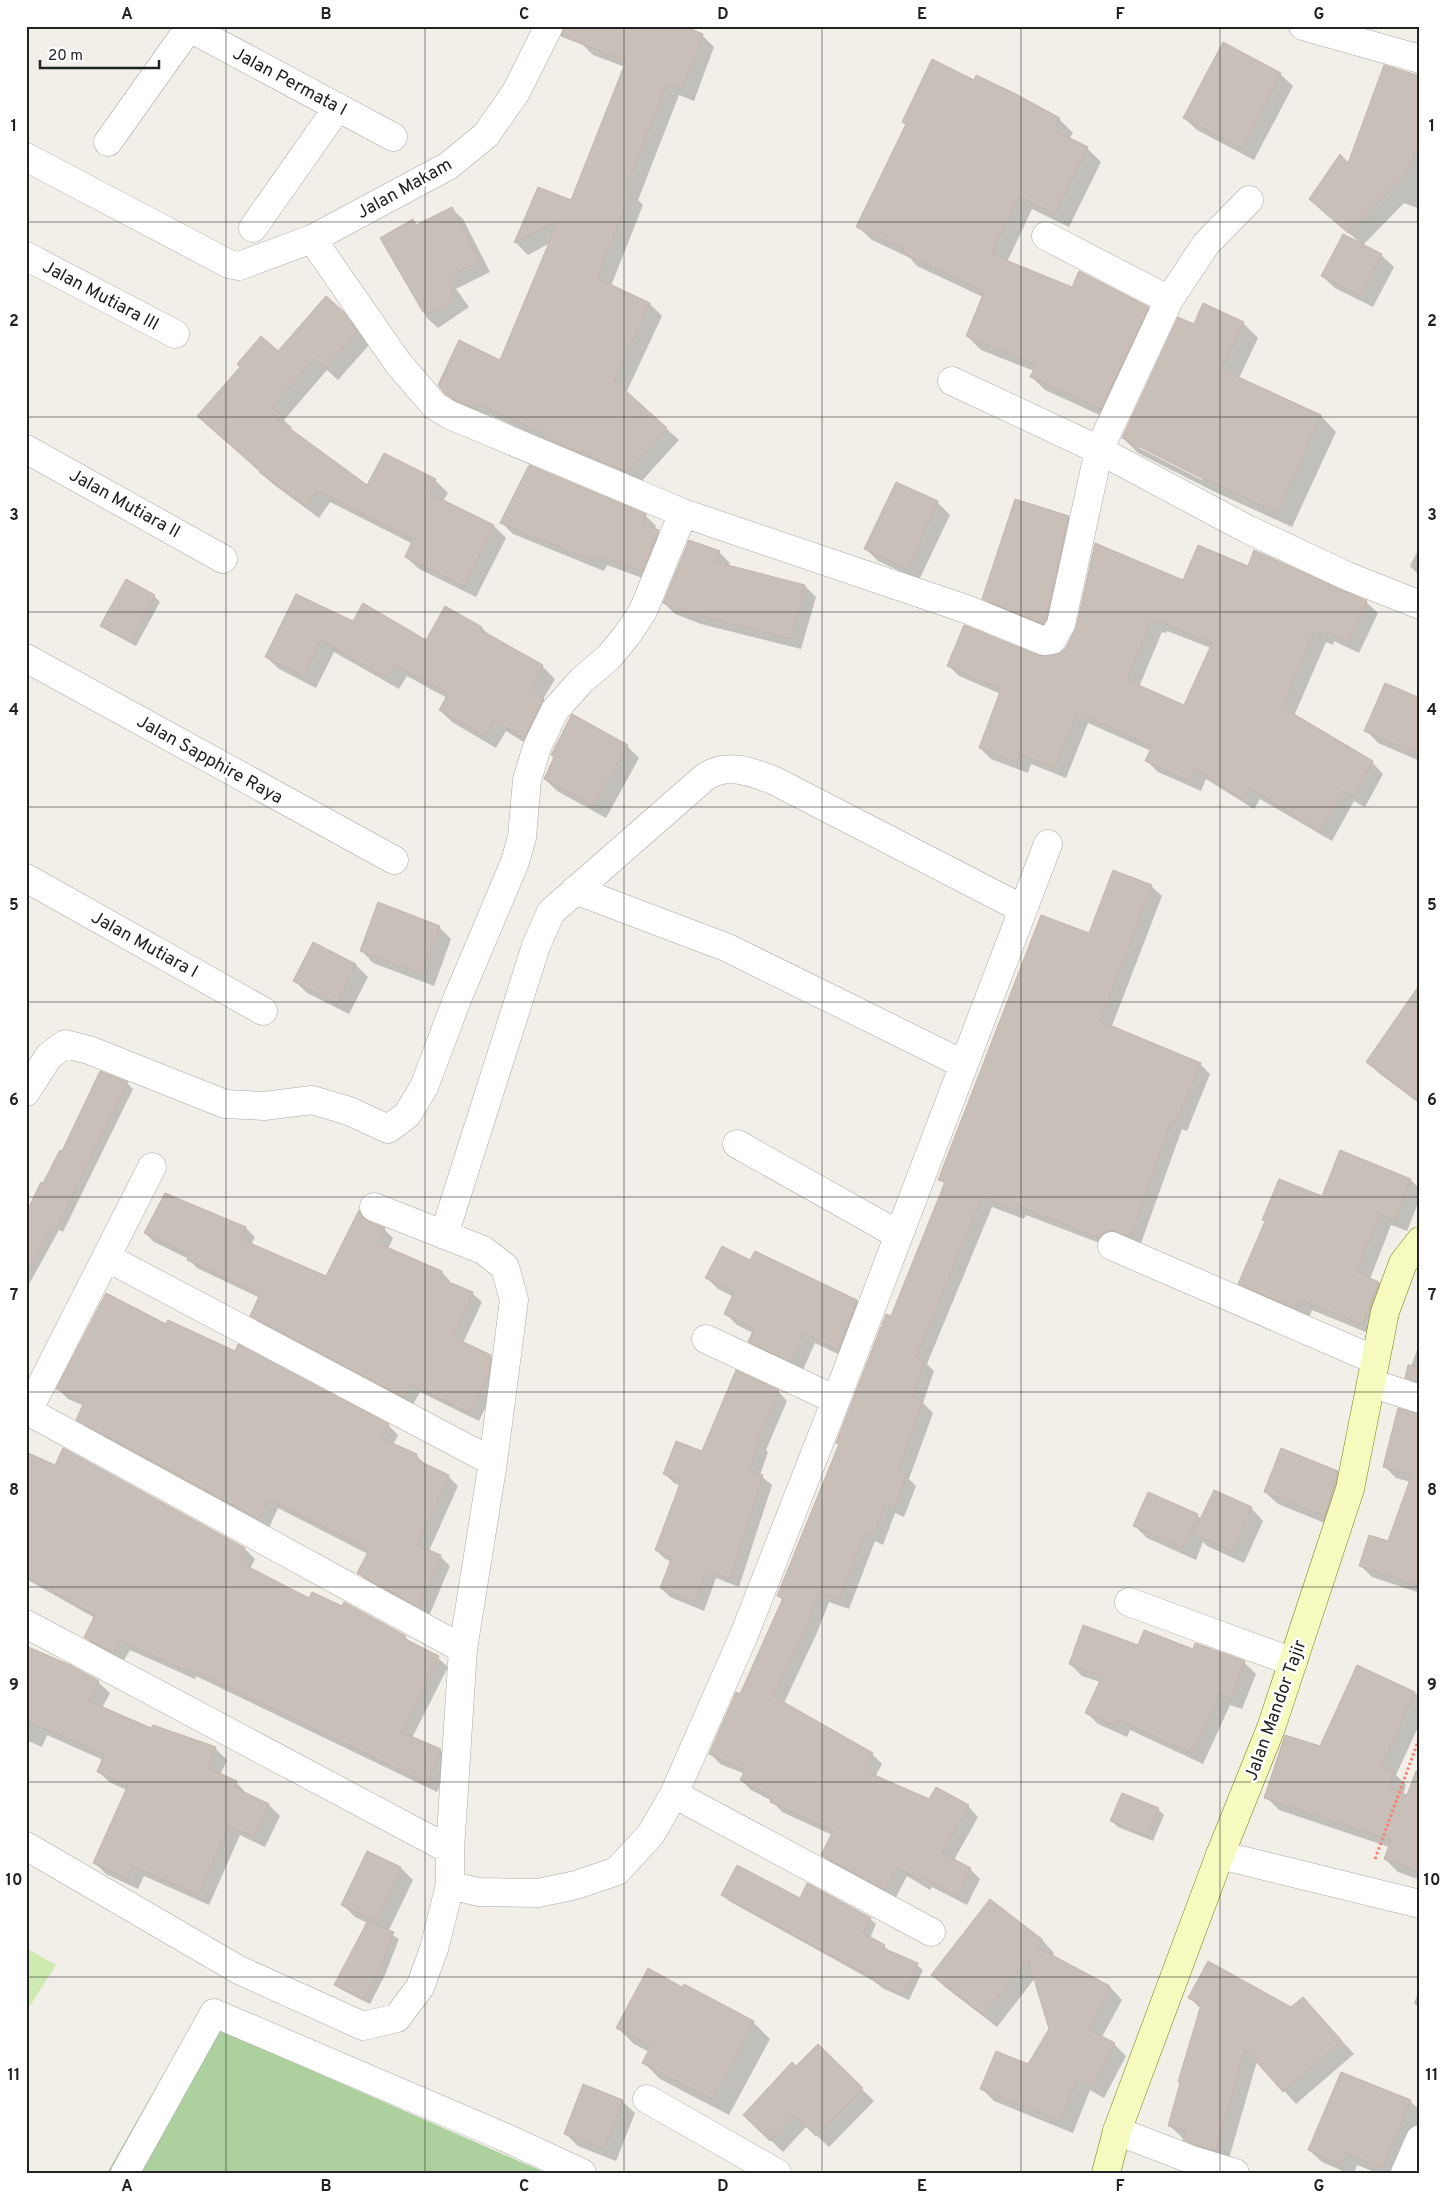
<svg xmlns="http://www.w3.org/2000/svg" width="1446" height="2199" viewBox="0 0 1446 2199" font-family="Overpass,sans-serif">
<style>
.grass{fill:#cdebb0}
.forest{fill:#add19e}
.shadow{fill:#0003;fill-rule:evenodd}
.building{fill:#c7bfb8;stroke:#c4b6ab;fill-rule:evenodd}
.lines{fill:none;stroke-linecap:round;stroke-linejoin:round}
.minor-casing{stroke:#a9a9a9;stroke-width:29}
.secondary-casing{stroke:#707d05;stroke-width:29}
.path{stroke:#fa8072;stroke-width:3;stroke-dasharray:2.5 2.5;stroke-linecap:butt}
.minor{stroke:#fff;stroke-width:28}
.secondary{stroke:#f7fabf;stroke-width:28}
.grid{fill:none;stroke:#222;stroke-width:1;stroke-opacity:0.55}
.labels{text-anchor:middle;stroke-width:5;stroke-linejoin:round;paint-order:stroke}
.street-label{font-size:18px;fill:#222;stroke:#fff}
.neatline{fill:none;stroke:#222;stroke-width:2}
.grid-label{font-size:16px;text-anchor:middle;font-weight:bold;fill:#222}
</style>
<rect width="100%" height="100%" fill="#f2efe9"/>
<path class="grass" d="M26,1948L56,1965L26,2012Z"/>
<path class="forest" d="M195,2019L546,2173H107Z"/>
<path class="shadow" d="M702,35L714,47L694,101L679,95L638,200L643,205L611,286L650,304L662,316L626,393L679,440L639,484L490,415L488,420L459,406L446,393L500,361L550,243L528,255L516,243L539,188L572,202L625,67L593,55L581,43Z
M1280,74L1293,86L1254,160L1197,130L1184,118Z
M1420,79V209L1404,203L1363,245L1381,255L1394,267L1373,307L1335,288L1322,276L1359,242L1311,199L1349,165Z
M975,81L1059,119L1073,133L1069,139L1087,148L1101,162L1069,227L1032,209L1007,262L1072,289L1148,308L1161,322L1115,422L1045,390L1032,377L1034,371L981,350L967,336L983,297L917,266L910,258L872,240L858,227L907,125L903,122Z
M452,209L463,219L490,272L456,289L469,307L438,328L427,318L382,238L412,221L417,226Z
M343,313L356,326L369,345L338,380L327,370L284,420L292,428L290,430L368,487L384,455L435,480L448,493L443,501L494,526L506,538L476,597L419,569L406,557L413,544L330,502L319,518L273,484L199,416L278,352Z
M1243,323L1258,338L1239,378L1321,416L1336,432L1292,527L1213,491L1138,453L1123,438L1194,325ZM1139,446L1203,478L1202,480L1139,448Z
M897,483L937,502L950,515L919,580L878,561L866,549Z
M645,515L656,526L655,530L669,542L653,582L607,565L604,571L513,534L502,523Z
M1068,517L1080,530L1058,631L996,611L984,598Z
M1420,546V576L1410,566Z
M719,552L730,563L729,566L805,586L816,597L801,649L701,624L675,614L664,603Z
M1249,568L1366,602L1378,613L1359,653L1334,641L1333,645L1326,642L1294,716L1372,762L1383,774L1365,807L1354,801L1332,841L1260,799L1254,809L1206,779L1201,791L1158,772L1147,761L1151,751L1088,723L1066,778L1031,764L1028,773L991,759L980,748L1001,694L959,676L948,665L1038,657L1046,658L1062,654L1077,628L1183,582ZM1167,631L1211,648L1184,707L1139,687L1162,632L1166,633Z
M154,596L160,602L136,646L108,631L102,625Z
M353,623L427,642L482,628L491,637L542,666L555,679L543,699L556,712L536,750L506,731L496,748L452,722L440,710L447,698L407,676L399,689L334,652L316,688L279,669L266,657Z
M1420,699V761L1378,743L1366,730Z
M627,746L639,758L606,818L557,791L545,779L556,758Z
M1151,886L1162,896L1112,1026L1200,1064L1210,1074L1187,1131L1182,1129L1140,1246L1110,1247L1026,1215L1024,1219L992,1207L927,1364L934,1371L923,1403L933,1413L909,1479L916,1486L904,1517L895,1513L883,1545L875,1541L849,1609L829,1602L816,1635L784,1703L872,1754L882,1764L875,1777L930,1801L937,1789L968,1806L978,1817L954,1860L970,1869L980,1879L967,1905L932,1887L930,1890L907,1876L895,1899L832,1865L822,1855L832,1835L782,1812L772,1801L751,1790L741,1780L745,1774L720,1764L710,1753L740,1695L783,1601L779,1596L945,1185L940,1179L1090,935Z
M439,927L451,939L434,986L373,963L361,950Z
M313,944L356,965L368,977L349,1014L307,993L295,981Z
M1420,985V1104L1380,1074L1367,1062Z
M127,1083L133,1089L63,1232L59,1230L28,1286L26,1285V1216L63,1153Z
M1341,1152L1411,1180L1420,1189V1198L1407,1231L1391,1225L1370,1279L1379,1283L1390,1294L1373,1335L1312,1310L1308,1320L1251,1295L1240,1283L1266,1222L1263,1220L1323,1197Z
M166,1194L246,1228L255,1237L251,1245L327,1277L359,1212L369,1223L384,1229L393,1238L388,1249L442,1272L450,1281L449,1283L473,1294L482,1302L463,1343L490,1356L499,1365L497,1384L479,1421L420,1392L413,1405L261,1324L252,1316L260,1298L197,1268L189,1259L154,1242L145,1233Z
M755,1252L857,1301L868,1312L850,1360L815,1343L802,1372L761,1353L750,1341L753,1333L737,1325L725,1313L734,1297L718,1289L707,1278L751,1262Z
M167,1326L388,1425L398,1435L393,1445L416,1455L426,1465L448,1476L458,1486L429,1551L440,1556L450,1566L429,1616L369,1583L359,1573L368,1554L278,1508L269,1528L88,1429L78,1419L84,1406L68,1399L58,1389Z
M1420,1342V1390L1407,1377Z
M778,1391L787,1401L766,1450L768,1452L760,1475L772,1485L739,1587L716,1578L704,1611L670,1597L661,1588L672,1562L665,1559L656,1550L681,1486L674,1483L664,1473L702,1453Z
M1420,1415V1593L1372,1577L1360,1565L1389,1543L1411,1482L1396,1478L1384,1466Z
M63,1450L245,1549L255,1559L250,1569L310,1600L405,1637L414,1645L438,1658L448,1667L412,1738L440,1750L450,1760L437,1792L196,1676L195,1679L130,1650L123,1662L95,1647L85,1637L95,1618L26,1579V1527Z
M1337,1472L1349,1484L1337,1528L1278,1504L1265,1492Z
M1251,1508L1263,1521L1244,1563L1207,1546L1203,1542L1196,1560L1147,1538L1135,1526L1197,1515L1201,1519Z
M1139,1646L1194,1651L1244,1662L1256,1674L1242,1709L1230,1705L1203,1764L1130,1730L1127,1737L1098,1724L1086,1712L1100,1682L1082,1676L1070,1664Z
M26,1647L98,1682L110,1693L102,1708L152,1730L215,1748L227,1760L220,1775L236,1782L247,1794L269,1805L280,1816L265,1847L240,1835L209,1905L144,1876L138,1889L106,1874L95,1863L127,1790L109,1782L98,1771L103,1760L47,1735L42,1747L26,1740Z
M1358,1667L1415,1693L1420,1698V1723L1396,1775L1406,1785L1403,1795L1420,1801V1880L1398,1872L1385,1859L1389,1847L1279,1810L1266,1797L1320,1748Z
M1158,1809L1164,1815L1153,1841L1118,1827L1112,1821Z
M368,1852L401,1868L413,1880L388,1932L399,1939L385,1975L370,2004L342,1990L336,1984L368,1923L355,1917L343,1905Z
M723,1895L870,1919L876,1924L870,1938L884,1946L890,1952L917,1965L923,1970L909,2000L882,1988L877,1983L729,1901Z
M1042,1940L1054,1953L1051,1957L1110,1987L1122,2000L1102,2037L1114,2044L1126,2056L1104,2098L1090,2090L1073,2133L994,2101L982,2089L1028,2065L1050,2029L1035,1978L997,2027L945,1987L933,1975Z
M683,1988L753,2022L770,2039L729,2115L660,2079L644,2063L649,2052L634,2044L617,2027Z
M1420,1988V2009L1414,2003Z
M1190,1998L1292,2009L1303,1998L1354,2054L1296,2104L1257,2061L1228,2162L1197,2152L1170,2126L1201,2009Z
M818,2046L874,2101L829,2147L807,2126L783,2152L757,2127L796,2068Z
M622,2101L635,2113L616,2161L578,2146L565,2133Z
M1410,2101L1420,2110V2120L1398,2173H1377L1357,2165L1354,2173H1347L1322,2162L1309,2150Z"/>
<path class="building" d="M564,26H684L703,34L682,89L667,84L625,189L631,192L597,278L650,303L614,380L667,428L627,472L543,437L545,434L478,404L476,409L457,401L445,394L438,385L459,340L500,360L558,221L514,243L538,187L571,200L626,61L561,36Z
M1223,42L1281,73L1242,149L1183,118Z
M932,59L974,80L976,75L1016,94L1060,118L1054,130L1088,147L1055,214L1019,196L991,254L1072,287L1079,271L1149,307L1101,409L1030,377L1036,365L966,336L984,292L902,252L904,249L856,227L906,124L902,122Z
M1384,65L1420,76V141L1406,173L1348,233L1309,199L1340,154L1348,163Z
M452,207L480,261L447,278L453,287V300L436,312H423L380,238L413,219L416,225Z
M1343,234L1382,254L1360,296L1321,276Z
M326,296L344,312L357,332L325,368L314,358L272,407L281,415L277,419L367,485L384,453L436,479L429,493L494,525L464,586L405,557L413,539L410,538L317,491L306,506L259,472L260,471L197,416L240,367L237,364L261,336L278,351Z
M1203,303L1244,322L1221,369L1321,415L1277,512L1197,476L1122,438L1178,317L1194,324Z
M529,465L646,514L643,524L659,530L642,571L596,555L593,561L500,523Z
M896,482L938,501L907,569L864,549Z
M1015,499L1069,516L1046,618L1043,624L982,599Z
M689,540L720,551L716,562L805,585L791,639L689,613L663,603Z
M1095,543L1183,580L1198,545L1248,566L1254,550L1367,601L1348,642L1323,631L1321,634L1314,631L1282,707L1373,761L1354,797L1343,791L1320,831L1249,788L1242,799L1195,769L1189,781L1145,761L1152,746L1077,713L1054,768L1020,754L1017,762L979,748L1001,689L947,666L964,625L1038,655L1046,656L1060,653L1066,648L1076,628ZM1155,620L1212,643L1184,705L1127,680L1151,621L1154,623Z
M126,579L155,595L130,641L100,626Z
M296,594L353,621L363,603L426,640L445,606L482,627L481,630L543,665L529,691L544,699L524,738L494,720L484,736L439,710L448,694L394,665L386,678L321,640L304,676L265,657Z
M1385,683L1420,698V755L1364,731Z
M572,714L628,745L593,806L544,779L554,757L551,755L552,753Z
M1113,870L1152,885L1100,1021L1201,1063L1176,1121L1172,1120L1130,1237L1111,1230L1103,1233L1099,1238L1016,1205L1014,1210L982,1197L916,1357L925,1360L912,1397L923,1401L898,1471L907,1475L894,1508L885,1504L873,1536L865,1532L839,1600L819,1592L807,1625L773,1696L873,1753L863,1770L929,1799L936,1787L969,1805L942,1853L971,1868L957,1896L922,1878L920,1880L897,1867L885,1890L821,1855L833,1831L770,1802L772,1797L740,1780L745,1770L709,1754L736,1692L740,1694L783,1598L777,1596L839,1444L836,1443L886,1314L891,1316L945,1182L938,1180L1041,915L1089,933Z
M378,902L440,926L421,974L360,951Z
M313,942L356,964L337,1003L293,981Z
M1420,984V1102L1366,1062Z
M100,1071L128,1082L57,1227L53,1225L26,1274V1213L41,1182L43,1183L60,1150L62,1151Z
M1340,1150L1411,1179L1395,1220L1380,1214L1356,1272L1379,1282L1362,1325L1300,1300L1296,1309L1238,1284L1265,1221L1262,1220L1279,1179L1322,1196Z
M165,1193L246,1227L241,1239L326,1276L359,1210L362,1217L368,1221L385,1228L377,1243L442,1271L439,1278L473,1292L453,1337L491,1355L489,1374L470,1413L410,1384L403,1397L250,1316L260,1294L187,1260L189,1255L144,1233Z
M722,1246L750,1260L755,1251L857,1300L838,1350L803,1333L791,1362L748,1342L754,1329L724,1314L734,1292L705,1278Z
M106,1293L166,1324L168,1320L235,1351L238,1344L389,1424L381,1438L417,1454L415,1459L449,1475L417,1545L441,1555L418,1607L357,1573L369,1550L268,1499L259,1519L76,1420L84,1402L56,1389Z
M1408,1365L1420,1367V1382L1405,1378Z
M736,1370L779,1390L757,1441H759L749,1470L763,1475L730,1579L707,1570L695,1602L660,1588L672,1557L655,1550L681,1481L663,1474L676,1441L702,1451Z
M1398,1408L1420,1414V1586L1359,1566L1369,1535L1388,1541L1412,1474L1383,1467Z
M63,1448L245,1548L239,1562L309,1598L312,1592L342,1606L344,1602L406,1636L405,1639L439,1656L401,1732L441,1749L427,1783L186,1667L185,1670L120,1641L113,1653L84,1637L95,1615L26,1576V1452L55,1465Z
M1281,1448L1338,1471L1325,1516L1264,1492Z
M1214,1490L1252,1507L1232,1551L1193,1534Z
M1148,1492L1198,1514L1183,1548L1133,1526Z
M1083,1625L1138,1645L1144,1630L1193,1649L1195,1643L1245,1661L1231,1699L1219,1694L1192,1753L1118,1720L1115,1726L1085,1713L1102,1676L1069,1664Z
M26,1646L70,1665L99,1681L89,1701L151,1728L153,1725L216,1747L208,1768L237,1781L234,1787L269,1804L254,1837L229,1825L198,1895L133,1866L127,1879L93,1863L128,1785L97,1772L104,1755L26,1720Z
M1357,1665L1415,1692L1381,1767L1394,1771L1388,1788L1407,1795L1416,1771H1420V1872L1384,1859L1391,1840L1264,1798L1285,1735L1320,1746Z
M1122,1793L1159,1808L1147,1836L1110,1821Z
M367,1851L401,1867L376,1921L341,1905Z
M737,1865L800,1898L807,1883L871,1918L863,1933L885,1945L883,1948L918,1963L903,1995L875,1982L876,1980L721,1895Z
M990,1899L1043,1940L1037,1947L1110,1986L1088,2029L1115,2043L1091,2086L1077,2079L1060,2121L980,2089L996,2051L1028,2064L1049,2029L1028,1959L984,2015L931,1975Z
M367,1922L394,1932L380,1969L364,1999L334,1985Z
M1208,1961L1291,2007L1303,1997L1342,2041L1283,2092L1245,2049L1216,2151L1183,2140L1186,2131L1168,2126L1180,2083L1178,2082L1201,2005L1188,1998Z
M648,1968L682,1987L684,1984L754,2021L712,2099L642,2063L651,2046L616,2028Z
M818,2044L863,2088L816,2136L794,2115L770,2141L743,2115L792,2062L796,2066Z
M1341,2072L1411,2100L1382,2168L1345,2153L1341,2164L1308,2150Z
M583,2084L623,2100L604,2149L564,2134Z"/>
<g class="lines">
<g class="minor-casing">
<path id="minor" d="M186,26L393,137
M1303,26L1420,59
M108,142L189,28
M26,157L229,264L239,266L312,239L448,166L486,135L516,92L549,26
M253,228L338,107
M1046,236L1169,300
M312,239L398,363L435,406L450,415L683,513L966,609L1044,641L1052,640L1061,624L1099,450L1247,529L1347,576L1420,605
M26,256L175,334
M952,381L1099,450L1169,300L1206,244L1249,200
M26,449L223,559
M26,658L394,860
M26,878L263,1011
M575,890L728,948L963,1064
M26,1092L49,1056L65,1044L89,1050L225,1104L264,1106L312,1100L349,1111L388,1129L407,1115L424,1087L458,997L515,862L522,837L527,780L537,747L555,710L582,680L609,657L627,635L643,611L683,513
M737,1144L899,1235
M444,1235L536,946L551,912L705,777C727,762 752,772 775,781L1023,909
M1112,1246L1375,1360
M106,1257L493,1462
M706,1339L836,1400
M1371,1383L1420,1399
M26,1410L463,1649
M28,1411L152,1167
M1129,1602L1293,1662
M26,1624L450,1850
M674,1794L931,1932
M26,1846L239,1970L363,2026L397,2018L420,1987L434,1949L450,1885V1850L463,1649L493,1462L514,1300L505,1267L483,1250L374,1207
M1220,1855L1420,1904
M450,1885L478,1892L538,1893L576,1885L617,1871L651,1834L674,1794L744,1635L836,1400L1048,844
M647,2099L777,2173
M1117,2131L1195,2161L1235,2173
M125,2173L214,2013L502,2136L582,2173
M1405,2173L1420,2139"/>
</g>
<g class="secondary-casing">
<path id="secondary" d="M1106,2173L1117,2131L1220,1855L1271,1728L1350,1489L1385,1312L1403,1263L1420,1241"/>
</g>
<path class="path" d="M1375,1859L1420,1736"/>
<use href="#minor" class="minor"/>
<use href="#secondary" class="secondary"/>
</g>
<path class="grid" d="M226,26V2173M425,26V2173M624,26V2173M822,26V2173M1021,26V2173M1220,26V2173M26,222H1420M26,417H1420M26,612H1420M26,807H1420M26,1002H1420M26,1197H1420M26,1392H1420M26,1587H1420M26,1782H1420M26,1977H1420"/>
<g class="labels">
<g class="street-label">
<text transform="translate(290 81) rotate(28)" y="6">Jalan Permata I</text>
<text transform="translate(404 188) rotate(-29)" y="6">Jalan Makam</text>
<text transform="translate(101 295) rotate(28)" y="6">Jalan Mutiara III</text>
<text transform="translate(125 503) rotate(29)" y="6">Jalan Mutiara II</text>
<text transform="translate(210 759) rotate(29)" y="6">Jalan Sapphire Raya</text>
<text transform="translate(145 944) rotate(29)" y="6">Jalan Mutiara I</text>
<text transform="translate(1275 1710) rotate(-70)" y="6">Jalan Mandor Tajir</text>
</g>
</g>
<rect width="1446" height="2199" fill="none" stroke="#ffffff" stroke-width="55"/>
<path d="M40 60v8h119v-8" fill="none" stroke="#222222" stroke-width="2.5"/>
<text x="48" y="60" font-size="15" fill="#222222" stroke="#ffffff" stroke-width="4" paint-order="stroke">20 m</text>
<rect x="28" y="28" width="1390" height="2144" class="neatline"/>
<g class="grid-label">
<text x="127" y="19">A</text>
<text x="326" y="19">B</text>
<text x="524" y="19">C</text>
<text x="723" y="19">D</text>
<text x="922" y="19">E</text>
<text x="1120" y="19">F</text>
<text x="1319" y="19">G</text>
<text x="14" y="131">1</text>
<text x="1432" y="131">1</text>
<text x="14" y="326">2</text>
<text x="1432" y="326">2</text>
<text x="14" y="520">3</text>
<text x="1432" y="520">3</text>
<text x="14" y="715">4</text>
<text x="1432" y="715">4</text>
<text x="14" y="910">5</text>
<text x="1432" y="910">5</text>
<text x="14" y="1105">6</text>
<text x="1432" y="1105">6</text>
<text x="14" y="1300">7</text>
<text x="1432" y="1300">7</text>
<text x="14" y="1495">8</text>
<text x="1432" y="1495">8</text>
<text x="14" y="1690">9</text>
<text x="1432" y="1690">9</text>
<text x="14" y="1885">10</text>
<text x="1432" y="1885">10</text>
<text x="14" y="2080">11</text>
<text x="1432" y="2080">11</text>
<text x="127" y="2191">A</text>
<text x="326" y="2191">B</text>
<text x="524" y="2191">C</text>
<text x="723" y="2191">D</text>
<text x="922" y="2191">E</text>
<text x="1120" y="2191">F</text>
<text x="1319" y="2191">G</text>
</g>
</svg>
